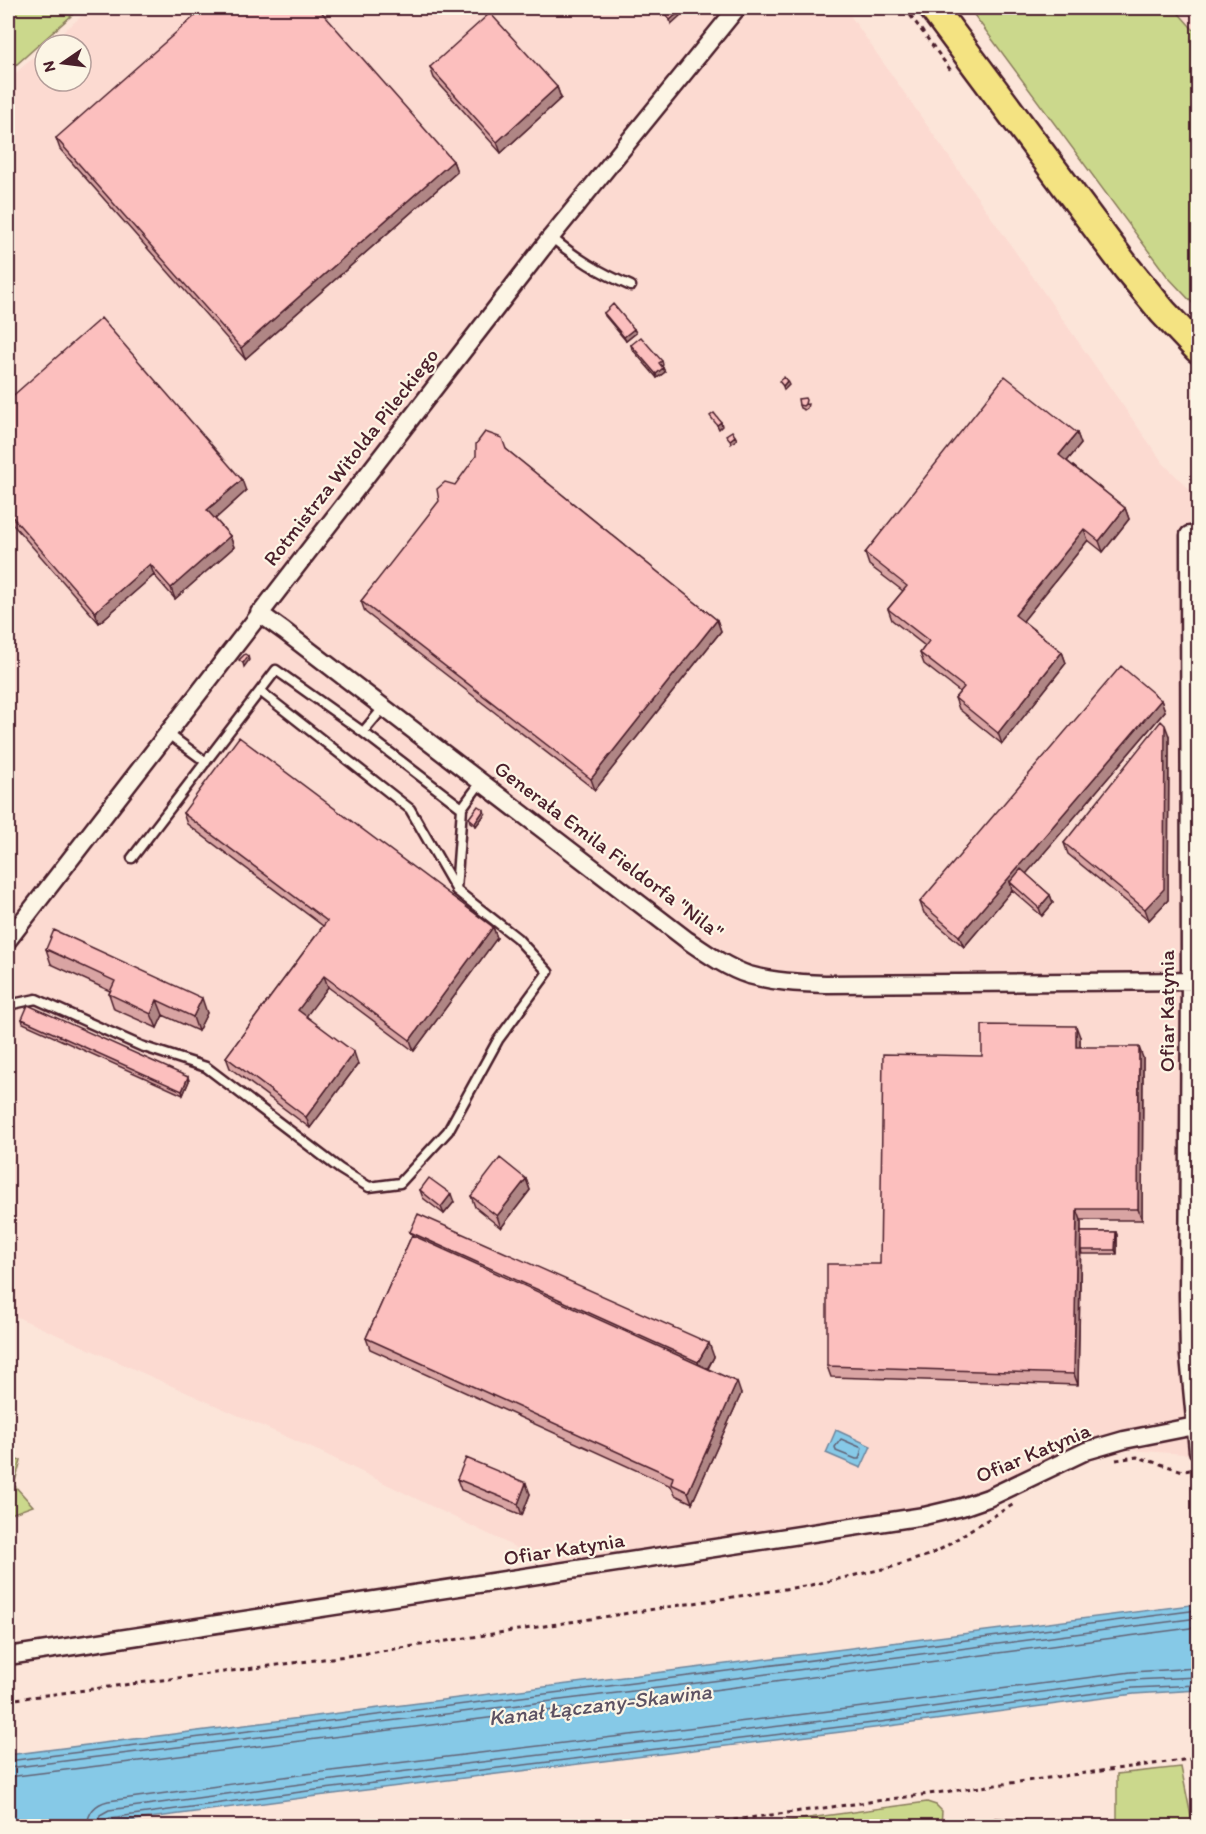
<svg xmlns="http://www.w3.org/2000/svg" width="1206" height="1834" viewBox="0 0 1206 1834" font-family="Itim,sans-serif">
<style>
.built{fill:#fcdad1}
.green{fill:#cbd88c;stroke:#8a7c5c;stroke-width:1.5}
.water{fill:#86c9e7;stroke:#6e859c;stroke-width:1.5}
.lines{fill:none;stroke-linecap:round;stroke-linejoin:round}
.shore{stroke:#626376;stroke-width:1.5}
.lane-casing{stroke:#4a1f2b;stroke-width:13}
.street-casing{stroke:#4a1f2b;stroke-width:21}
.primary-casing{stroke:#4a1f2b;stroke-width:32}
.path{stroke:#4a1f2b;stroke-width:3;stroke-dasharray:4.5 4.5;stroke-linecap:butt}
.lane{stroke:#fcf5e5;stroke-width:8}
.street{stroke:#fcf5e5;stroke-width:16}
.primary{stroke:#f4e382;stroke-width:27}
.wall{fill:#d9a4a3;stroke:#4a1f2b;stroke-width:1.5}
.shaded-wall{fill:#b08685;stroke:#4a1f2b;stroke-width:1.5}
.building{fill:#fcbfbe;stroke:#4a1f2b;stroke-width:1.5}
.labels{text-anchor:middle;stroke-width:4.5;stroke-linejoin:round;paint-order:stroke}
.street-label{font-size:21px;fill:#4a1f2b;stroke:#fcf5e5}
.water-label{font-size:22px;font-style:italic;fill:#5c5263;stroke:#fcf5e5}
</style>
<rect width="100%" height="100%" fill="#fce5d9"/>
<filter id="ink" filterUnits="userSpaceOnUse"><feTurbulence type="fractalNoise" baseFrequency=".0167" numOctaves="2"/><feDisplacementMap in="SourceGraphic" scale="12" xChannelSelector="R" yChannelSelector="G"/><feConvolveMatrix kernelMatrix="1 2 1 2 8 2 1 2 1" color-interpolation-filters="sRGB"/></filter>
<g filter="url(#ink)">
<path class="built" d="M91,8H845L1163,463L1198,498V1455L1130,1450L1095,1459L989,1507L925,1525L580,1579L325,1454L8,1313V80L45,47V81H81V45H48Z
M1174,8H1198V35Z"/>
<path class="green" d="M8,8H80L8,72Z
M969,8H1174L1198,35V309L1167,276Z
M21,1460L14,1485L33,1506L8,1515V1462Z
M1181,1767L1193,1826H1117V1774Z
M927,1802L936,1805L942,1811L941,1826H749Z"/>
<path class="water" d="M836,1430L871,1446L861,1468L826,1453Z
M1198,1604V1690L1134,1694L874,1728L309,1797L89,1826H8V1755Z"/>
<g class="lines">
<path class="shore" d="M841,1439L862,1448L859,1459H856L836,1451L835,1447Z
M8,1761L673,1678L1198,1610
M8,1768L674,1686L1198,1618
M8,1777L675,1695L1198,1627
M87,1826C88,1813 95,1804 108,1801L306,1774L871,1706L1131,1672L1198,1668
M96,1826L100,1815L109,1810L308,1783L872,1715L1132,1680L1198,1677
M104,1826L105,1821L110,1818L308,1791L873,1723L1133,1688L1198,1685"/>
<g class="lane-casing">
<path id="lane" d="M551,237C577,259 599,272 631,286
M384,707L363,732L462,808
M363,732L276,670L260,691L410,809L456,889
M167,733L206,762
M132,858L260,691
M8,1005L36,999L141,1046L206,1067L340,1169L369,1187L400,1183L448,1131L498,1040L548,972L517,938L456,890L462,808L481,782"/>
</g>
<g class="street-casing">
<path id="street" d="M1189,535L1190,981L1188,1295L1189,1356L1198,1451
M259,613L284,631L687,940C706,953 727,968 749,975C774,982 799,983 825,984L1198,981
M8,940L551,237L737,8
M8,1656L924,1516L962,1507L988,1498L1086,1451L1124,1440L1195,1426"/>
</g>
<g class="primary-casing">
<path id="primary" d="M933,8L1126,267L1163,312L1198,349"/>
</g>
<path class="path" d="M905,8L952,72
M1191,369L1198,376
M1116,1460L1137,1457L1183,1471L1198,1469
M8,1700L362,1654L811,1585L892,1567L929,1555L945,1547L970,1530L1014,1504
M689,1826L1198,1758"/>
<use href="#lane" class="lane"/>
<use href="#street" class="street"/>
<use href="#primary" class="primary"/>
</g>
<path class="wall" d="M430,67L557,87L561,98L501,153L434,78Z
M56,138L453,161L457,172L245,359L60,149Z
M604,313L634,329L636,333L626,341L605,316Z
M631,345L662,361L663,365L662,366L665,372L657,378L632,349Z
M8,400L246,491L215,519L230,536L234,547L175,599L154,575L99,623L8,519Z
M808,404L807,408L804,410L800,408L799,405Z
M1077,433L1081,444L1067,461L1125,508L1129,519L1103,552L1088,540L1023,621L1062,652L1066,663L1002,744L959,709L955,698L960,692L924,664L920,653L925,646L892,620L888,609L903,591L869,565L865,553Z
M506,449L717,620L721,631L595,790L365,612L361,601L455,485Z
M1161,700L1165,711L1026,874L1050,895L1053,903L1042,916L1012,890L964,947L924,913L920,902Z
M1169,736L1168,900L1149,920L1068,854L1064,843Z
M183,813L493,927L497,938L414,1051L328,987L306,1016L358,1064L310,1128L230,1068L226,1057L323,926L187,824Z
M485,814L476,826L470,822L469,818Z
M46,949L207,1013L198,1031L163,1015L157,1028L114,1009L109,994L110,991L51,964Z
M22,1019L188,1077L189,1081L183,1095L23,1023Z
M1080,1037V1047L1143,1058L1142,1220H1081V1232H1116L1117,1235V1254H1082L1081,1250V1240L1078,1385L831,1377L827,1366L880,1264L982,1056Z
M526,1179L530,1190L501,1228L475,1207L471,1196Z
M420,1190L454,1202L444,1214L423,1198Z
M410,1232L714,1357L708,1369L741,1394L692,1503L675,1495L671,1486L370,1349L366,1338L412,1235Z
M457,1479L530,1494L522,1515L461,1490Z"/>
<path class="shaded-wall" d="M679,12L680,16L671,24L670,20Z
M557,87L561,98L501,153L497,142Z
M453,161L457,172L245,359L241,348Z
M634,329L636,333L626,341L624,337Z
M663,368L665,372L657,378L656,374Z
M787,381L789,385L784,390L783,386Z
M721,422L722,426L719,429L717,425Z
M1077,433L1081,444L1063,466L1059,455Z
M735,436L737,439L731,444L730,440Z
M242,480L246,491L212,522L207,510Z
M1125,508L1129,519L1103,552L1099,541Z
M1084,529L1088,540L1019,626L1015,615Z
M230,536L234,547L175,599L171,588Z
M150,564L154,575L99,623L95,612Z
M717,620L721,631L595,790L591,779Z
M1062,652L1066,663L1002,744L998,733Z
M248,656L249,660L244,667L243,663Z
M1161,700L1165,711L1015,887L1010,882L1012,890L964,947L959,936Z
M1165,725L1169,736L1168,900L1149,920L1145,909Z
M484,810L485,814L476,826L475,823Z
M1050,895L1053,903L1042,916L1039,908Z
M493,927L497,938L414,1051L410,1040Z
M324,976L328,987L302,1022L298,1010Z
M202,998L207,1013L198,1031L193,1017Z
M157,1000L163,1015L157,1028L151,1014Z
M1076,1026L1080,1037V1059L1076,1047Z
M1139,1047L1143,1058L1142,1220L1138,1209Z
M354,1052L358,1064L310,1128L306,1117Z
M188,1077L189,1081L183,1095L182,1091Z
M526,1179L530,1190L501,1228L497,1216Z
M451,1194L454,1202L444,1214L441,1207Z
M1077,1209L1081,1220L1078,1385L1074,1374Z
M1116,1232L1117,1235V1254L1115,1250Z
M709,1343L714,1357L703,1376L698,1362Z
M737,1382L741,1394L692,1503L688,1492Z
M526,1483L530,1494L522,1515L518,1504Z"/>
<path class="building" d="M204,8H318L453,161L241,348L56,138Z
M674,8H675L679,12L670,20L666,15Z
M490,13L557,87L497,142L430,67Z
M613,304L634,329L624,337L604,313Z
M101,318L242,480L207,510L230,536L171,588L150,564L95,612L8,512V400Z
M641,337L662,361L659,363L663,368L656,374L631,345Z
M1005,376L1077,433L1059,455L1125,508L1099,541L1084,529L1015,615L1062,652L998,733L955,698L964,687L920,653L929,641L888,609L907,586L865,553Z
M784,377L787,381L783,386L779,381Z
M805,398L806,400L805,404L803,406L799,405L798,399Z
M714,413L721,422L717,425L710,416Z
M732,431L735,436L730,440L726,435Z
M485,432L502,438L506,449L512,454L717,620L591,779L361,601L439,501L437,489L445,482L455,485L476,456V444Z
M245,654L248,656L243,663L239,660Z
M1121,666L1161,700L959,936L920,902Z
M1161,721L1165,725L1164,889L1145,909L1064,843Z
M239,737L493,927L410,1040L324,976L298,1010L354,1052L306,1117L226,1057L327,921L183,813Z
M478,806L484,810L475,823L469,818Z
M1021,869L1050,895L1039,908L1010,882Z
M54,930L202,998L193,1017L157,1000L151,1014L109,994L115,981L46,949Z
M28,1005L188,1077L182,1091L22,1019Z
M982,1025L1076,1026V1047H1139L1138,1209H1077L1074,1374L827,1366V1264H880L883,1054L982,1056Z
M500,1158L526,1179L497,1216L471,1196Z
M429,1178L451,1194L441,1207L420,1190Z
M418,1214L709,1343L698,1362L410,1232Z
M1081,1232H1116L1115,1250H1081Z
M412,1235L737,1382L688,1492L671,1484L673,1477L366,1338Z
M466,1458L526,1483L518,1504L457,1479Z
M995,1818L1025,1820L1024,1827H994Z"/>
</g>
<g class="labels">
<g class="street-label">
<text transform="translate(351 457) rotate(-52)" y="7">Rotmistrza Witolda Pileckiego</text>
<text transform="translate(609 850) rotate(37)" y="7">Generała Emila Fieldorfa "Nila"</text>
<text transform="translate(1167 1011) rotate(-90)" y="7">Ofiar Katynia</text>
<text transform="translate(1033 1453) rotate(-23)" y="7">Ofiar Katynia</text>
<text transform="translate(564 1549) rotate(-9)" y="7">Ofiar Katynia</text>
</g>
<g class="water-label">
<text transform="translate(600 1704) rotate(-7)" y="8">Kanał Łączany-Skawina</text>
</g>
</g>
<rect width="1206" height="1834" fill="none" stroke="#fcf5e5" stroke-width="30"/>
<rect x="15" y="15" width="1176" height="1804" fill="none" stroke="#4a1f2b" stroke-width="2" filter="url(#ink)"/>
<g transform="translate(63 63) rotate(256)"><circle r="28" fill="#fcf5e5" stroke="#b59f9b" stroke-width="1.5"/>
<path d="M0-4.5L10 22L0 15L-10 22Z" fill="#4a1f2b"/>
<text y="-9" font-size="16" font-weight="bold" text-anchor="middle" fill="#4a1f2b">N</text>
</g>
</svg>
